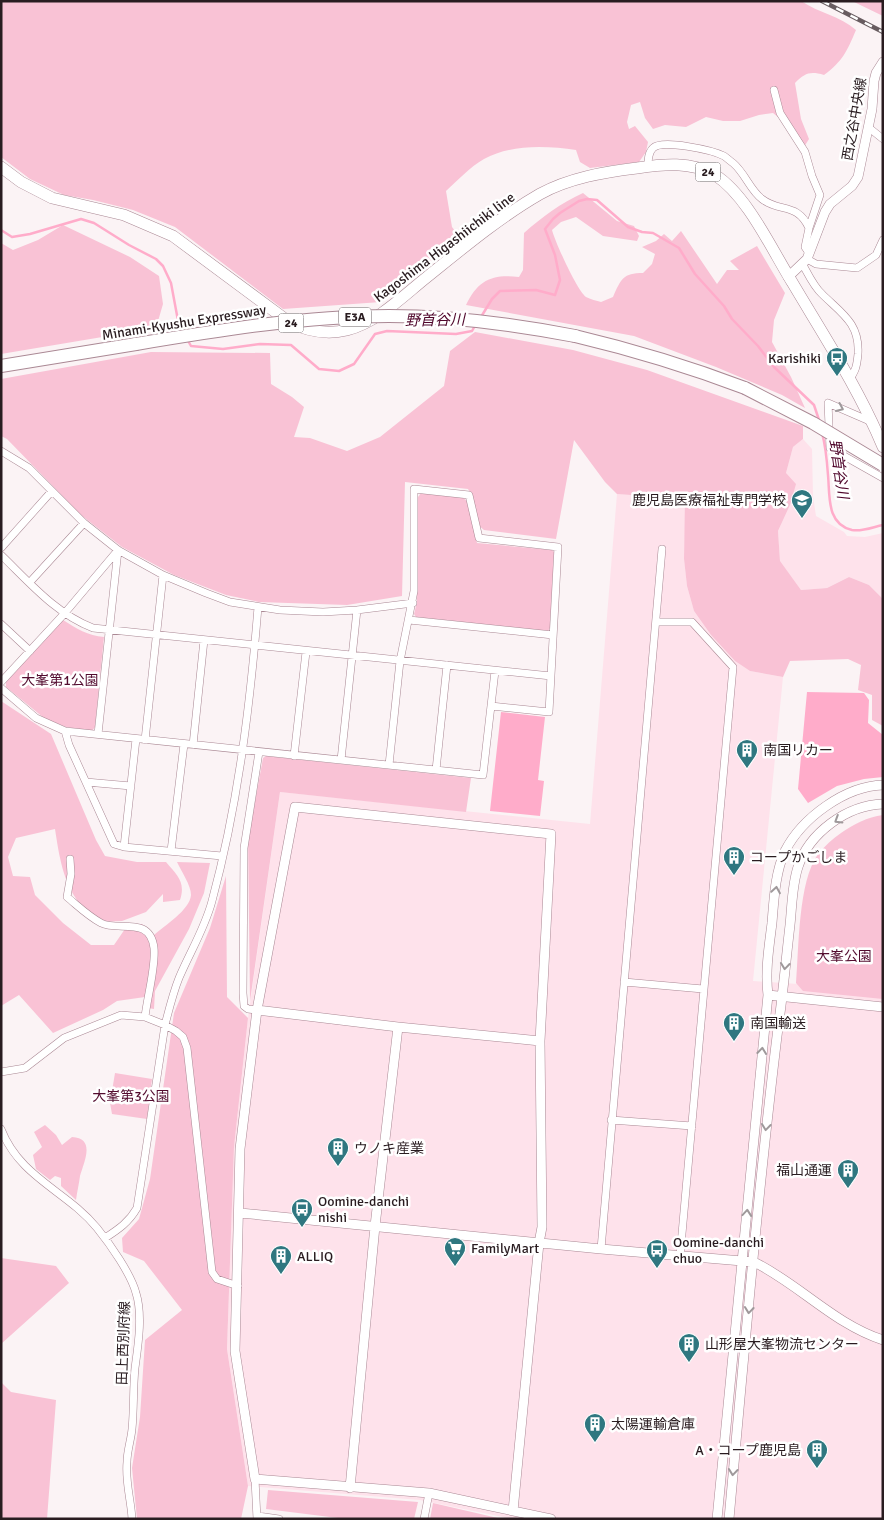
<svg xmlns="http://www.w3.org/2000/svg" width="884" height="1520" viewBox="0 0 884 1520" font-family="Signika,'Noto Sans JP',sans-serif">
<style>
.built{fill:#fee2eb}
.green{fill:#f9c2d5}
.water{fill:#ffacca}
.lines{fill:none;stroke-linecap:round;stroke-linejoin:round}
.stream{stroke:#ffacca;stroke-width:2.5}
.minor-casing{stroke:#aa8894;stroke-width:8}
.tertiary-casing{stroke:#aa8894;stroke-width:10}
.primary-casing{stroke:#aa8894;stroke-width:12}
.motorway-casing{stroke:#aa8894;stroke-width:14}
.minor{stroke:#fff;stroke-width:7}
.tertiary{stroke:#fff;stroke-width:9}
.primary{stroke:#fff;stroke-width:11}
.motorway{stroke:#fff;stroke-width:12}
.rail-casing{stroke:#685c60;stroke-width:4.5}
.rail{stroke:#fff;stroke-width:2.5;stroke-dasharray:8;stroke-linecap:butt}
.motorway-bridge-casing{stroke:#aa8894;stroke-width:14;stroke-linecap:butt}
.motorway-bridge{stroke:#fff;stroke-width:12}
.oneway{stroke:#9f999b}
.labels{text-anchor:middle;stroke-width:5;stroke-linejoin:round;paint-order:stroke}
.shield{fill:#fff;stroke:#696063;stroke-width:1}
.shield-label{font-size:12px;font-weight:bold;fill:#291c20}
.street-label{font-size:14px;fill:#291c20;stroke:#fff}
.poi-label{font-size:14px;fill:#291c20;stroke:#fff;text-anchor:start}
.park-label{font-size:14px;fill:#530c2f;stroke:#fff}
.water-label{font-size:15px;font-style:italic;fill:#4f062b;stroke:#fff}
</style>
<rect width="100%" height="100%" fill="#fbf3f5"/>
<path class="built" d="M803,439L812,449L813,496L816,516L844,532L847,536L865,537L883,533V599L869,585L849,577L827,588L801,590L780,562L778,531L790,505L786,473L793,447Z
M617,494L686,498L684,559L687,586L694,611L711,635L735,661L750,671L783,677L753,981L798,984L883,848V1519H512L420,1500L248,1486L227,1349L234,1147L248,1018L280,792L590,824Z"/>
<path class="green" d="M1,1H801C819,13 840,16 856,30C847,51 843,61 824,75C810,71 805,73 795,83L801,119L809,139L804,147L788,125L773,113L759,115L740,121H723L706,117L686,127L665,125L653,129L645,118L640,102L631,105L627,122L629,129L635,126L648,142L646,152L639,162L590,168L580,162L576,150C547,146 511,144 484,159C470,167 458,180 446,191L452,227L462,240L398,286L381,302L283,309L175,227L133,210L93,200L64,195L30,179L1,157Z
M852,1H883V16Z
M583,193L617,221L634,226L639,236L637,241L603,236L576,217L561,222L552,230C555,242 577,290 586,297C590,299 597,301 601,302L613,297C621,279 623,273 643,273L652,264L655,254L642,247L656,241L664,234L672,241L681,231L717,284L727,270H739L730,261L757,246L785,293L774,320L772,342L791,377L805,408L782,395L716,367L634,336L466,305C478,280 492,274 519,277L523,270L524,233C542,217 561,203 583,193Z
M63,225L130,257L159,276L163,304L156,328L1,354V243L13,250L38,240Z
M475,332L573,350L647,370L803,426V439L793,447L786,473L796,484L790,505L778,531L780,561L801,590L827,588L849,577L869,585L883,599V726L872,720V695L858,690L861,665L848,659L790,661L783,677L750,671L735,661L711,635L694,611L687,586L684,559L685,499L617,494L605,482L574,440L556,539L484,530L478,525L473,498L468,489L405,482L402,596L347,605L259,602L226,595L174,575L122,547L81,515L7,439L1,436V379L151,352L270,353L271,384L292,397L304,407L294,437L310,438L347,451L380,437L444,386L450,351Z
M421,493L462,497L467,501L477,543L552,550L554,552L550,628L548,631L416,617L414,614L417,602L418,497Z
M63,620C76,628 88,636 104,637L95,727L92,731L66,727L44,718L6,687V682Z
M1,701L51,734L96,840L105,856L137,862H166C177,875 186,882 180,900L163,902V894L146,912L122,921L101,922C94,916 86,910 80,904C63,883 59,855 55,829L16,838L8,857L13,876L30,877L35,895L63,923L91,945H114L127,926L142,924L154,935C164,926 190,910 191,895C191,885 181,871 177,862L210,863L204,893L189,929L155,991L154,1009L148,1008L145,997L117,1001L103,1010L53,1033L19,995L1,1006Z
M266,756L471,778L466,812L280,792L250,1001L248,840L263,758Z
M883,815V999L803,991L796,983C799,948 798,882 818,854C825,846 832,839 841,833C854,824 867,817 883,815Z
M226,876L227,997L248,1018L234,1147L227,1349L248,1486L241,1519H137L132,1468L140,1417L145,1340L182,1310L144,1261L123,1252L122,1238L139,1219L150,1179L174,1013L210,928Z
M115,1073L152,1079L147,1119L112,1114L110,1103Z
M45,1125L56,1135L62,1145L72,1137C96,1138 84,1162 80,1176C79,1184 77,1192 76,1200L61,1186V1178L55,1176L50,1180L36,1169L33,1155L42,1147L34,1132Z
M1,1258L56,1266L69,1283L1,1344Z
M1,1382L11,1392L56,1400L47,1519H1Z
M268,1490L418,1502L414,1519H346L266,1509Z
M433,1503L502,1519H430Z"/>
<path class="water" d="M807,692L864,693L869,700L868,723L883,735V777L864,779L837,786L808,803L798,789Z
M501,712L545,717L538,780L544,781L540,816L490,811Z"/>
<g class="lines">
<path class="stream" d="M1,230L12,237L30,234L81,219L94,223L129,245L156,259L163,266L171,283L179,326L183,332
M481,317L492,299L500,291L536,290L555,295L560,280L555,255L545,229L553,219L560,213L579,201L587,199L597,200L628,227L642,232L653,233L679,248L695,274L724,306L732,319L758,346L774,367L814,405L819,420
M187,339L191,346L223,349L260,344L291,345L319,369L339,371L354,364L375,334L387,331L456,334L472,331L476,324
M822,433C826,447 827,461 828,475C830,495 826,524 852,530C862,532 873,527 883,525"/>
<g class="minor-casing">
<path id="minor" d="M774,90L780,113L805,152L812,176L820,195L809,228
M868,127L883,139
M648,166C648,160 648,153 653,148C662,139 712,150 724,156C727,158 730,161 733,163C745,173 750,190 762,199C780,213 797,202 809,228L805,247L809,253
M807,259L816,264L857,268L876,255L883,240
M803,265C808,274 814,287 822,294C841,313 860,323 858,354C857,364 856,372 849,379
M872,422L828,403L830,448L883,478
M1,451L29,468L84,523L118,550L163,575L206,593L230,602L280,610L323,612L357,610L413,603
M1,548L51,492
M1,555C29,582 56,614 93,628L551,676
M30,582L84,523
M409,620L553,635
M656,622H692L733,667L680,1256
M1,624L30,651
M1,682L64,614L118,550
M1,688L36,718L65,731L483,775L495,671
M65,731L69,745L114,844L124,847L222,856
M98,734L118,550
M145,740L163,575
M193,745L204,640
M294,756L306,652
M341,760L357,610
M389,765L400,661L414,591V489L469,495L479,538L558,547L549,712L491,706
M436,770L447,665
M86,782L131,786
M124,847L136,739
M171,851L184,744
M70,859L71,874L67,897C78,906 88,916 101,923C118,932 150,915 154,948C156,966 147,998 145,1017
M624,982L703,989
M257,1010L248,1009L244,1006L243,993L244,848L259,752
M1,1072L25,1068L64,1038L121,1015L145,1017L165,1025L176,1031L183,1037L187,1048L212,1272L217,1279L238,1286
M611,1120L692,1126
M1,1129C20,1178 67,1191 97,1228C110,1244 131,1274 136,1293C143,1315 138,1346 135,1368C133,1388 134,1409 132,1429C131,1440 127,1451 127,1462C125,1481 131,1500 132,1519
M105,1238C119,1229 129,1222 137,1208L165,1025C169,1009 173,993 179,978C190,952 205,928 212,901C238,805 250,706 258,607
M601,1249L662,549
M255,1479L257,1519
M258,1516L279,1519
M424,1519L429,1493"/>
</g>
<g class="tertiary-casing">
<path id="tertiary" d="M788,277L807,259L825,212L830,204L852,186L858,177L872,109L874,81L876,73L883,62
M768,995L883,1007
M257,1010L398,1027L540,1041
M240,1213L601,1249L754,1262C799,1284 834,1324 883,1340
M350,1488L375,1226L398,1027
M513,1511L539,1243L542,1227L540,1041L551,834L295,807L257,1010L240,1149L235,1351L255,1479L429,1493L551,1519
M717,1519L768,995C765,971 769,947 772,923C774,899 775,873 785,851C802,818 845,786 883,785
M729,1519C744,1355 758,1191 778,1028C783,994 786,959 790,925C792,906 792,885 798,867C809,833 847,805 883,804"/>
</g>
<g class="primary-casing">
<path id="primary" d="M1,167L21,182L52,198L124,215L173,236L289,322C307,331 327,335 347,330C378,322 403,296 427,277C463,248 500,217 540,194C569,178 604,172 637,168C663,164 691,161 715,175C747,195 772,250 792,282C824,336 859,389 883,447"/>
</g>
<g class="motorway-casing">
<path id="motorway" d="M575,336C634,350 687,366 745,388
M1,366L136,344"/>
</g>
<use href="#minor" class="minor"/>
<use href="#tertiary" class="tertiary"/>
<use href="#primary" class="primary"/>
<use href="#motorway" class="motorway"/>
<g class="rail-casing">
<path id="rail" d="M822,1L883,32"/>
</g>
<use href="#rail" class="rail"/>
<g class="motorway-bridge-casing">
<path id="motorway-bridge" d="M136,344C220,330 304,316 389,316C452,316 513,324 575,336
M745,388L813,423L883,465"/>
</g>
<use href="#motorway-bridge" class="motorway-bridge"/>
</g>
<defs><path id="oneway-chevron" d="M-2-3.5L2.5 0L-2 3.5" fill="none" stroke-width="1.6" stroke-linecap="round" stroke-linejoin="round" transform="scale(1.25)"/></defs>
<g class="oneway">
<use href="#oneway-chevron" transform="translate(840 408) rotate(24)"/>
<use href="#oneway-chevron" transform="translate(838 820) rotate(148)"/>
<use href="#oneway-chevron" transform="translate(776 890) rotate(-81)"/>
<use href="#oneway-chevron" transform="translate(785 966) rotate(96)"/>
<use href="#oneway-chevron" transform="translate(762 1051) rotate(-84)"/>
<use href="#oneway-chevron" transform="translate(766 1127) rotate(97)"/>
<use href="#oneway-chevron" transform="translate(747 1213) rotate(-85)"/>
<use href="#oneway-chevron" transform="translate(749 1310) rotate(96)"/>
<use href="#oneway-chevron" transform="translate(733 1472) rotate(96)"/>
</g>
<defs>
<g id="bus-pin" transform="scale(1.125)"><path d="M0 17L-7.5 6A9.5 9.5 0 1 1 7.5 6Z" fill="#2f7780" stroke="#fff"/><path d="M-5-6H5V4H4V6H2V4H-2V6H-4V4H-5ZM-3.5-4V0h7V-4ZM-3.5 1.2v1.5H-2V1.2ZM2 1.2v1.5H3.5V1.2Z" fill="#fff"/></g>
<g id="university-pin" transform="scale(1.125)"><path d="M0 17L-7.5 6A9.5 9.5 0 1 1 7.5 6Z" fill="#2f7780" stroke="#fff"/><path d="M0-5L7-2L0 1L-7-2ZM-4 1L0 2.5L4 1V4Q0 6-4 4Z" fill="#fff"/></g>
<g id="building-pin" transform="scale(1.125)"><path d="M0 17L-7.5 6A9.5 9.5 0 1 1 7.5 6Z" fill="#2f7780" stroke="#fff"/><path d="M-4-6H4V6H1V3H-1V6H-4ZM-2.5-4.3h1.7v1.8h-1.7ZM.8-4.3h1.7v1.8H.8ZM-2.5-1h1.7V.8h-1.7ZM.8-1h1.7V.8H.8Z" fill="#fff"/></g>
<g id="supermarket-pin" transform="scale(1.125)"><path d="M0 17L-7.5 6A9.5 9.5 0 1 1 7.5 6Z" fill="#2f7780" stroke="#fff"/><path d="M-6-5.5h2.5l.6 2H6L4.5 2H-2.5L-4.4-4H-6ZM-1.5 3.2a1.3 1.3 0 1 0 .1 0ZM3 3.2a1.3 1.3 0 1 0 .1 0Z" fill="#fff"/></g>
</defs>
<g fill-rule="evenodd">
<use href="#bus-pin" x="837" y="358"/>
<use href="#university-pin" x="802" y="500"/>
<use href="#building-pin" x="747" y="750"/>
<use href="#building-pin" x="734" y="857"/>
<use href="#building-pin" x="734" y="1023"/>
<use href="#building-pin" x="338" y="1148"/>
<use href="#building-pin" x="848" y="1170"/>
<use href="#bus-pin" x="302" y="1209"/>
<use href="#supermarket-pin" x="455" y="1248"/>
<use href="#bus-pin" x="657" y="1250"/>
<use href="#building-pin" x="281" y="1256"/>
<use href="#building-pin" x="689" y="1344"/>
<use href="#building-pin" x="595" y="1424"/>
<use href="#building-pin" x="817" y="1450"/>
</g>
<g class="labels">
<g class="shield">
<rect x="695.5" y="162.5" width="25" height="19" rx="4"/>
<rect x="339" y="307.5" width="32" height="19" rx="4"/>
<rect x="278.5" y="313.5" width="25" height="19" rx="4"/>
</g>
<g class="shield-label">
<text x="708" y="176">24</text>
<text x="355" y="321">E3A</text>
<text x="291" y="327">24</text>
</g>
<g class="street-label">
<text transform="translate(854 119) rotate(-80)" y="5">西之谷中央線</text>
<text transform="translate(444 247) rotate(-37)" y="5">Kagoshima Higashiichiki line</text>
<text transform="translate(184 322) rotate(-9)" y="5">Minami-Kyushu Expressway</text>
<text transform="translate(123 1343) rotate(-88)" y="5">田上西別府線</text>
</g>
<g class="poi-label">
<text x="821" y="363" text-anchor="end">Karishiki</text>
<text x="786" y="505" text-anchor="end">鹿児島医療福祉専門学校</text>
<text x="763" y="755">南国リカー</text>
<text x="750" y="862">コープかごしま</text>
<text x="750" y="1028">南国輸送</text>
<text x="354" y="1153">ウノキ産業</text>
<text x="832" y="1175" text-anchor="end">福山通運</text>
<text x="318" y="1206">Oomine-danchi<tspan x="318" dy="16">nishi</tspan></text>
<text x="673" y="1247">Oomine-danchi<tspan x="673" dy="16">chuo</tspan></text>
<text x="471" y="1253">FamilyMart</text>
<text x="297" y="1261">ALLIQ</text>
<text x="705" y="1349">山形屋大峯物流センター</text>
<text x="611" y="1429">太陽運輸倉庫</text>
<text x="801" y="1455" text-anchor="end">A・コープ鹿児島</text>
</g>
<g class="park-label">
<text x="60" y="685">大峯第1公園</text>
<text x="844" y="961">大峯公園</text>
<text x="131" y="1101">大峯第3公園</text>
</g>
<g class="water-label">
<text transform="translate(435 320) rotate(-1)" y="5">野首谷川</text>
<text transform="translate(839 469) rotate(82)" y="5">野首谷川</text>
</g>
</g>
<rect width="884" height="1520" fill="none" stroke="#291c20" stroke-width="5"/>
</svg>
